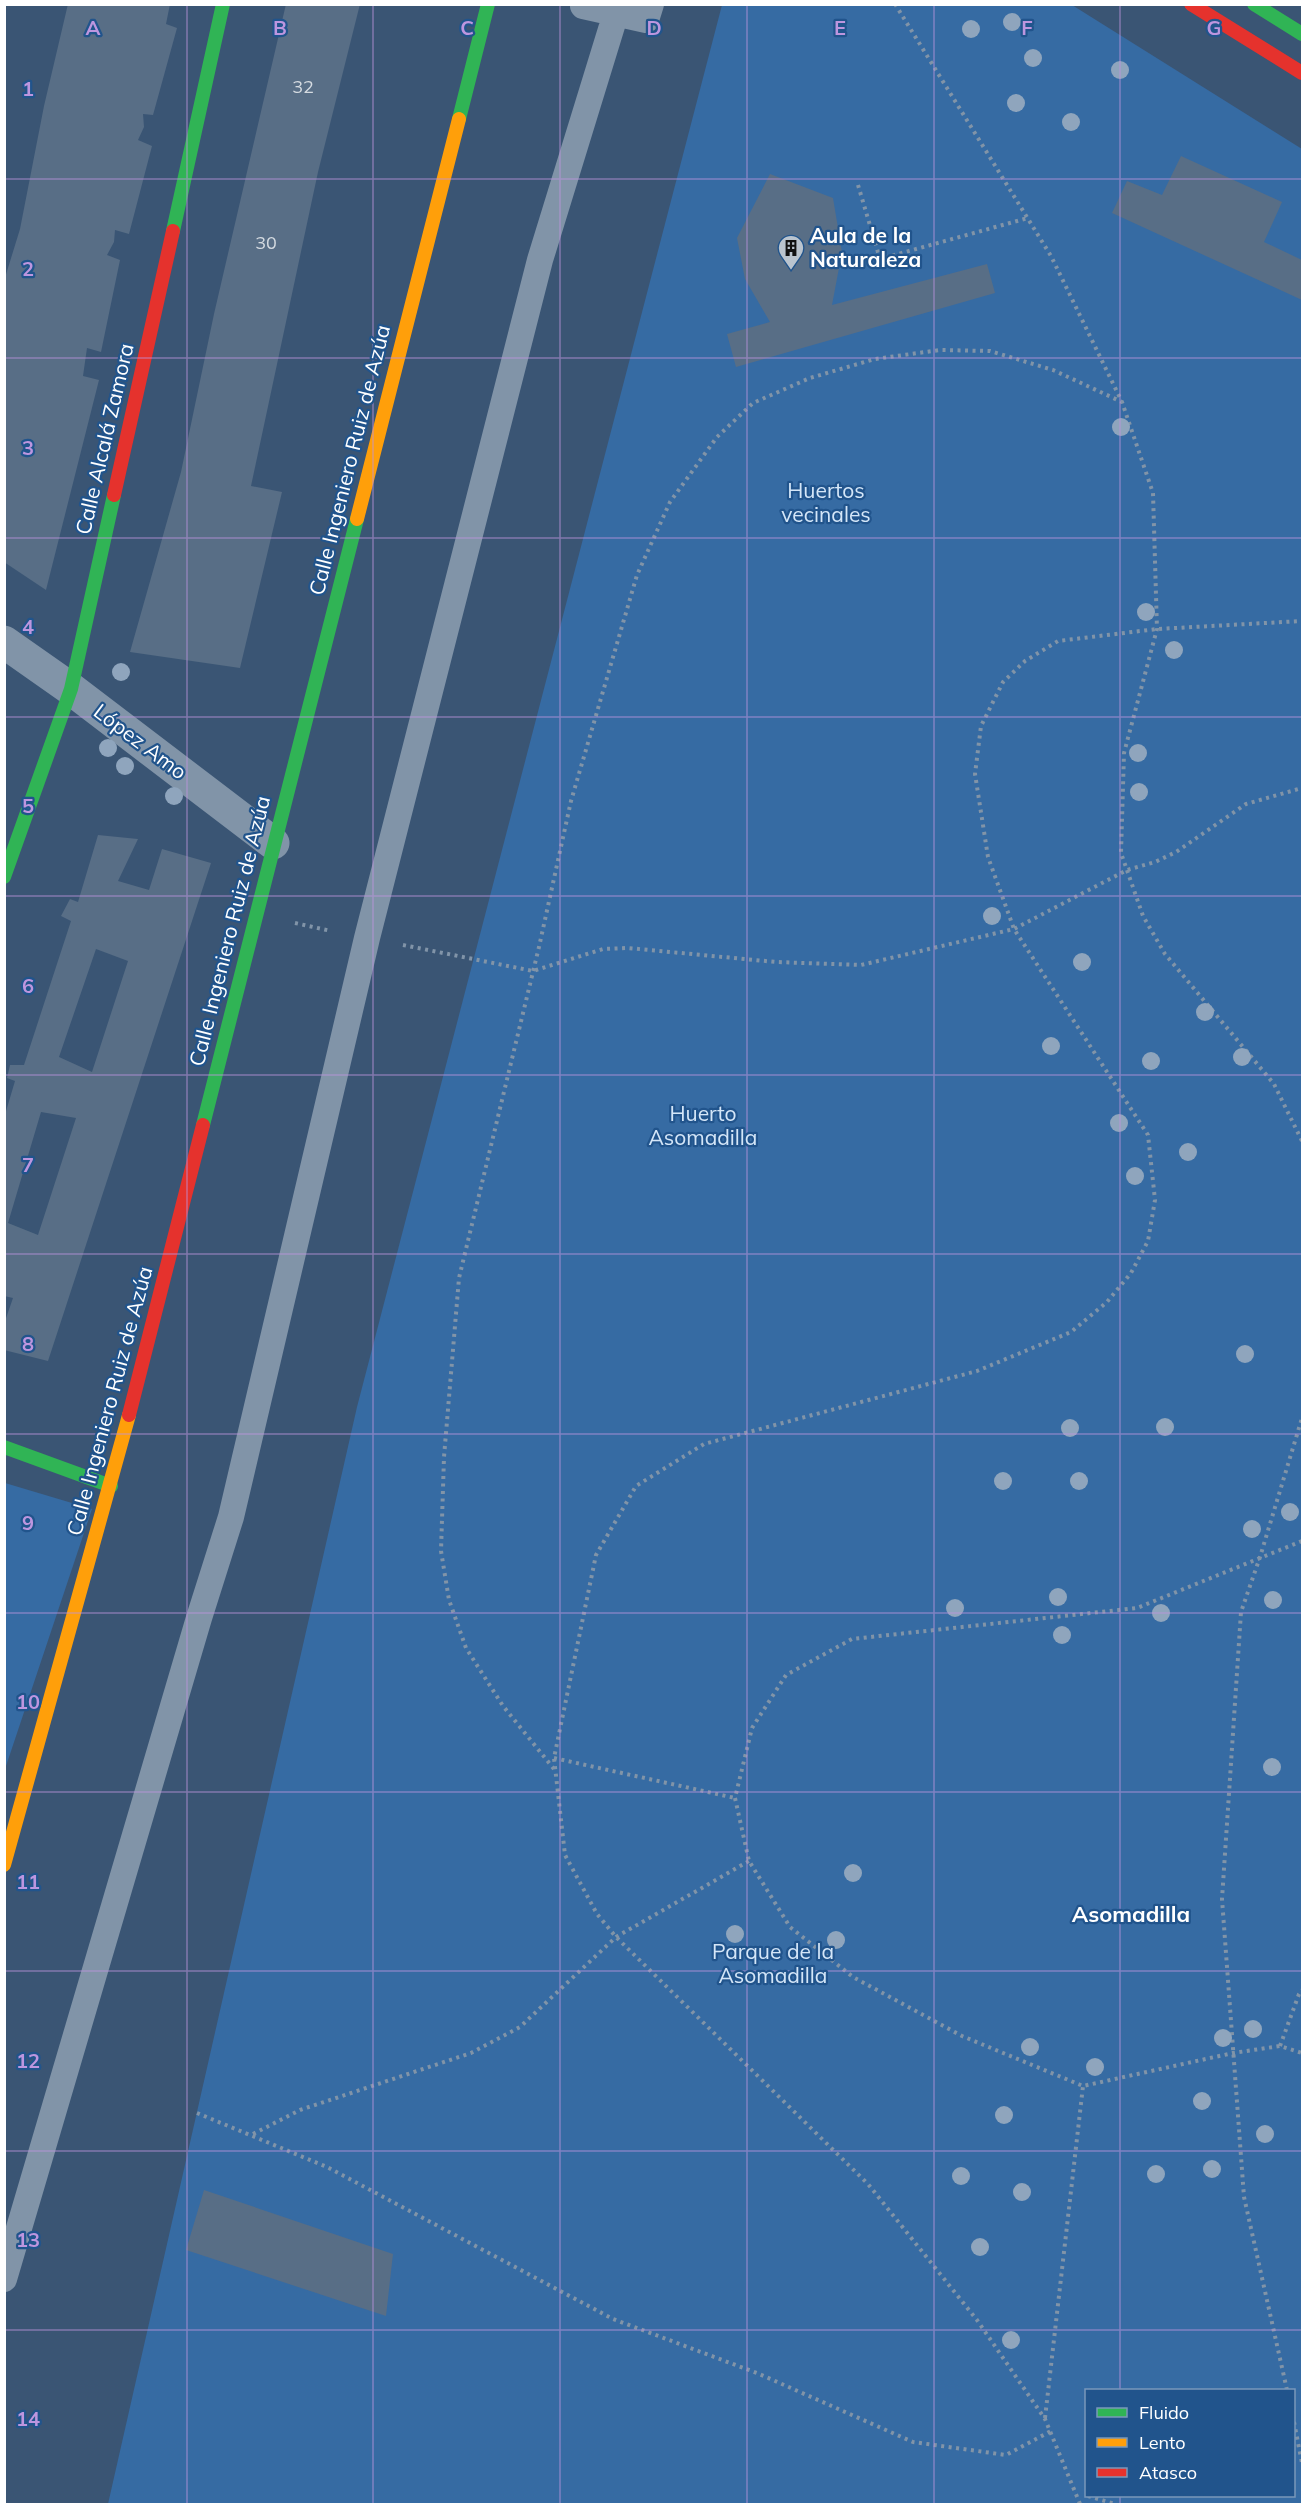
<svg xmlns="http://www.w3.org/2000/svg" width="1307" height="2509" viewBox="0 0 1307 2509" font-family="Mulish,sans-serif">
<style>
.green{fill:#366ba3;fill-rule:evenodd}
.building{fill:#586e86;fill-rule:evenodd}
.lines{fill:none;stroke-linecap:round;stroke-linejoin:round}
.path{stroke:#8194a8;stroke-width:4;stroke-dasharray:3 4.5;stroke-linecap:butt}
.lane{stroke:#8194a8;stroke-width:26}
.street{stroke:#8194a8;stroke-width:33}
.fast{stroke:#30b455;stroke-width:14}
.slow{stroke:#ff9f0a;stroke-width:14}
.jam{stroke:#e5322d;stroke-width:14}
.tree{fill:#8fa5bd}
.grid{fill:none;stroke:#bd96df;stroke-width:1.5;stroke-opacity:0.55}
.labels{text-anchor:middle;stroke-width:4.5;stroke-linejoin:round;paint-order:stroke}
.number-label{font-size:18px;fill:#d5dbe1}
.poi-label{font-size:21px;font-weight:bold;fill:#fff;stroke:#21548c;text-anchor:start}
.street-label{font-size:21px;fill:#fff;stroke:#21548c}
.park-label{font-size:21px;fill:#d4e6f8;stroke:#21548c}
.neighbourhood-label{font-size:22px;font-weight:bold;fill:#fff;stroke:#21548c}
.grid-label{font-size:20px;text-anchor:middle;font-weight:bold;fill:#bd96df;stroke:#21548c;stroke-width:4.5;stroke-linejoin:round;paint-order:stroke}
</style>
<rect width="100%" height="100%" fill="#3a5574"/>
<path class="green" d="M722,5H1072L1302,149V2504H108L357,1407ZM1086,2390H1294V2496H1086Z
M5,1483L92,1509L5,1769Z"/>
<path class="building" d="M68,4H170L166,24L177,28L153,115L143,114L144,127L138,140L152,146L129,234L115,230L114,242L107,255L120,260L101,352L87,348L83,376L99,380L46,590L4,562V281L20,229L44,106Z
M286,4H360L318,172L251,486L282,492L240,668L130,652L181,472L214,314Z
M1181,156L1282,202L1264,242L1302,260V300L1112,213L1127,181L1162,195Z
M770,174L833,198L842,252L832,305L987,264L995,293L736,367L727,334L770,322L745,279L737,238Z
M98,835L138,839L118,881L149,890L162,849L211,863L48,1361L4,1350V1324L13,1298L4,1296V1118L15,1081L7,1078L10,1065H24L71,921L61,916L70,899L78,902ZM96,949L128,961L92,1072L59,1057ZM41,1112L76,1118L38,1235L8,1223Z
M204,2190L393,2254L386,2316L186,2250Z"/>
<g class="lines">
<path class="path" d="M895,4L1051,256L1122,402L1153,493L1157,629L1124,753L1121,853L1143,916L1165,954L1274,1084L1302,1141
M858,185L880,259L1028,218
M295,923L331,931
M403,945L533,971L603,949L628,948L776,962L861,965L1014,929L1127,870L1155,862L1176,852L1246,804L1302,788
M1302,1541L1137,1608L852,1639L786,1675L752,1728L735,1798L749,1861L790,1927L853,1977L962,2036L1083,2086L1233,2053L1280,2046L1302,2053
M554,1758L735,1798
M554,1769L503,1706L466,1648L449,1600L441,1551L444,1457L459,1278L539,947L571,801L637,575L670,502L717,437L753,403L810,378L875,359L940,350L990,351L1053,370L1122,402
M1280,2046L1299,1994L1302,1990
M197,2113L327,2167L613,2319L757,2373L913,2442L1006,2455L1051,2431
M253,2134L300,2110L471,2053L520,2027L616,1937L749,1861
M1287,2390L1244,2197L1222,1899L1241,1612L1260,1557L1302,1418
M1045,2418L1083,2086
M1294,2422L1302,2463
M1088,2496L1115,2504
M1080,2504L1045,2419L977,2320L868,2184L616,1937L597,1914L565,1855L554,1758L596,1555L636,1486L704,1444L977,1371L1071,1332L1107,1302L1131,1273L1148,1241L1155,1200L1148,1135L1014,929L988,857L975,774L981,726L1003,682L1025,661L1058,641L1157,629L1302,621"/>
<path class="lane" d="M584,4L583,6L646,20L651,4
M4,2279L199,1618L231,1517L367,938L540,260L616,13"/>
<path class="street" d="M4,642L71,689L273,843"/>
<path class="fast" d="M1254,4L1302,34
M459,119L488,4
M173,231L223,4
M4,877L71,689L114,495
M203,1125L357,519
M4,1447L111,1486"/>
<path class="slow" d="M357,519L459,119
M4,1865L129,1415"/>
<path class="jam" d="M1191,4L1302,73
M114,495L173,231
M129,1415L203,1125"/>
</g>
<g class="tree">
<circle cx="1012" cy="22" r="9"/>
<circle cx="971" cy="29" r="9"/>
<circle cx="1033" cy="58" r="9"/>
<circle cx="1120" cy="70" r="9"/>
<circle cx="1016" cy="103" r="9"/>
<circle cx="1071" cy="122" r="9"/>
<circle cx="1121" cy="427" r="9"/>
<circle cx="1146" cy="612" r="9"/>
<circle cx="1174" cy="650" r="9"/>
<circle cx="121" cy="672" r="9"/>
<circle cx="108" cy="748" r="9"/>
<circle cx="1138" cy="753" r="9"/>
<circle cx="125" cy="766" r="9"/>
<circle cx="1139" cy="792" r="9"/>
<circle cx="174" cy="796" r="9"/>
<circle cx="992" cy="916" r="9"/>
<circle cx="1082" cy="962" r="9"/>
<circle cx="1205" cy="1012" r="9"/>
<circle cx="1051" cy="1046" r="9"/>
<circle cx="1242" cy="1057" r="9"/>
<circle cx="1151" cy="1061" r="9"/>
<circle cx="1119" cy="1123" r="9"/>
<circle cx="1188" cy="1152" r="9"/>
<circle cx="1135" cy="1176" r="9"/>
<circle cx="1245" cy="1354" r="9"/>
<circle cx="1165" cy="1427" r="9"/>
<circle cx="1070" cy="1428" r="9"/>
<circle cx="1003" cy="1481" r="9"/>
<circle cx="1079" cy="1481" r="9"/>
<circle cx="1290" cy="1512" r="9"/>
<circle cx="1252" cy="1529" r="9"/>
<circle cx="1058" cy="1597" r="9"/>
<circle cx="1273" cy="1600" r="9"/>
<circle cx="955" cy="1608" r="9"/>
<circle cx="1161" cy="1613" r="9"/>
<circle cx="1062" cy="1635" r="9"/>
<circle cx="1272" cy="1767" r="9"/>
<circle cx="853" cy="1873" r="9"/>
<circle cx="735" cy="1934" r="9"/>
<circle cx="836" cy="1940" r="9"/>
<circle cx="1253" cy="2029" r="9"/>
<circle cx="1223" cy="2038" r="9"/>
<circle cx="1030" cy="2047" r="9"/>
<circle cx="1095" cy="2067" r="9"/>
<circle cx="1202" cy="2101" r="9"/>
<circle cx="1004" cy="2115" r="9"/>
<circle cx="1265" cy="2134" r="9"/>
<circle cx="1212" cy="2169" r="9"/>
<circle cx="1156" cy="2174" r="9"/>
<circle cx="961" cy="2176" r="9"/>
<circle cx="1022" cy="2192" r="9"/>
<circle cx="980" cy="2247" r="9"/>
<circle cx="1011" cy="2340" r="9"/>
</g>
<path class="grid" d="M187,4V2504M373,4V2504M560,4V2504M747,4V2504M934,4V2504M1120,4V2390M4,179H1302M4,358H1302M4,538H1302M4,717H1302M4,896H1302M4,1075H1302M4,1254H1302M4,1434H1302M4,1613H1302M4,1792H1302M4,1971H1302M4,2151H1302M4,2330H1302M1120,2496V2504"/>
<defs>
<g id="building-pin" transform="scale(1.35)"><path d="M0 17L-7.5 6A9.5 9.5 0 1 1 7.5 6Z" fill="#bac4ce" stroke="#21548c"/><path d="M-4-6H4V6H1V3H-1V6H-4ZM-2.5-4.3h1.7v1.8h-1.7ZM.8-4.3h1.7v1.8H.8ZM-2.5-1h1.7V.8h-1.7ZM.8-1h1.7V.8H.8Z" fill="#111"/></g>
</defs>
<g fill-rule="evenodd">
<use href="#building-pin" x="791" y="248"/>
</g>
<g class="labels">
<g class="number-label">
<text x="303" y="93">32</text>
<text x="266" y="249">30</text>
</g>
<g class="poi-label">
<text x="810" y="243">Aula de la<tspan x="810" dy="24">Naturaleza</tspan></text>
</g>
<g class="street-label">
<text transform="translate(105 439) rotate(-77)" y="7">Calle Alcalá Zamora</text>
<text transform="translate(350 460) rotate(-76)" y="7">Calle Ingeniero Ruiz de Azúa</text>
<text transform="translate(140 742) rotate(37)" y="7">López Amo</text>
<text transform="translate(230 931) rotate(-76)" y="7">Calle Ingeniero Ruiz de Azúa</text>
<text transform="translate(110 1401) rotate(-75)" y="7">Calle Ingeniero Ruiz de Azúa</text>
</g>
<g class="park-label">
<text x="826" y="498">Huertos<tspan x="826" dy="24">vecinales</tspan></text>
<text x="703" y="1121">Huerto<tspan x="703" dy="24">Asomadilla</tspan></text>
<text x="773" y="1959">Parque de la<tspan x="773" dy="24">Asomadilla</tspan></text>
</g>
<g class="neighbourhood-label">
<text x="1131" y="1922">Asomadilla</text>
</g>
</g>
<g class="grid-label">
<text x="93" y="35">A</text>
<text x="280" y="35">B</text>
<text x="467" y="35">C</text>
<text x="654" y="35">D</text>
<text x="840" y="35">E</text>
<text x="1027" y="35">F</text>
<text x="1214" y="35">G</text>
<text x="28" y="96">1</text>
<text x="28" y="276">2</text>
<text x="28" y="455">3</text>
<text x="28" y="634">4</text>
<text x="28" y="813">5</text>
<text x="28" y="993">6</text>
<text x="28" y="1172">7</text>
<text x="28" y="1351">8</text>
<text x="28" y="1530">9</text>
<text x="28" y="1709">10</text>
<text x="28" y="1889">11</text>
<text x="28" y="2068">12</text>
<text x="28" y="2247">13</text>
<text x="28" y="2426">14</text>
</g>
<rect width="1307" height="2509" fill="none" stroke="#ffffff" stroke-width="12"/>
<rect x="1085" y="2389" width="210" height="108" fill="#21548c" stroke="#7a98ba" stroke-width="1.5"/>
<rect x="1097" y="2408" width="30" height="9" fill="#30b455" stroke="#7a98ba" stroke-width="1.5"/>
<text x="1139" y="2419" font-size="18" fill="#ffffff">Fluido</text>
<rect x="1097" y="2438" width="30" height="9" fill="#ff9f0a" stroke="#7a98ba" stroke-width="1.5"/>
<text x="1139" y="2449" font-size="18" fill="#ffffff">Lento</text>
<rect x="1097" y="2468" width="30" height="9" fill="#e5322d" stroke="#7a98ba" stroke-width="1.5"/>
<text x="1139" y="2479" font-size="18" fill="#ffffff">Atasco</text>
</svg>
